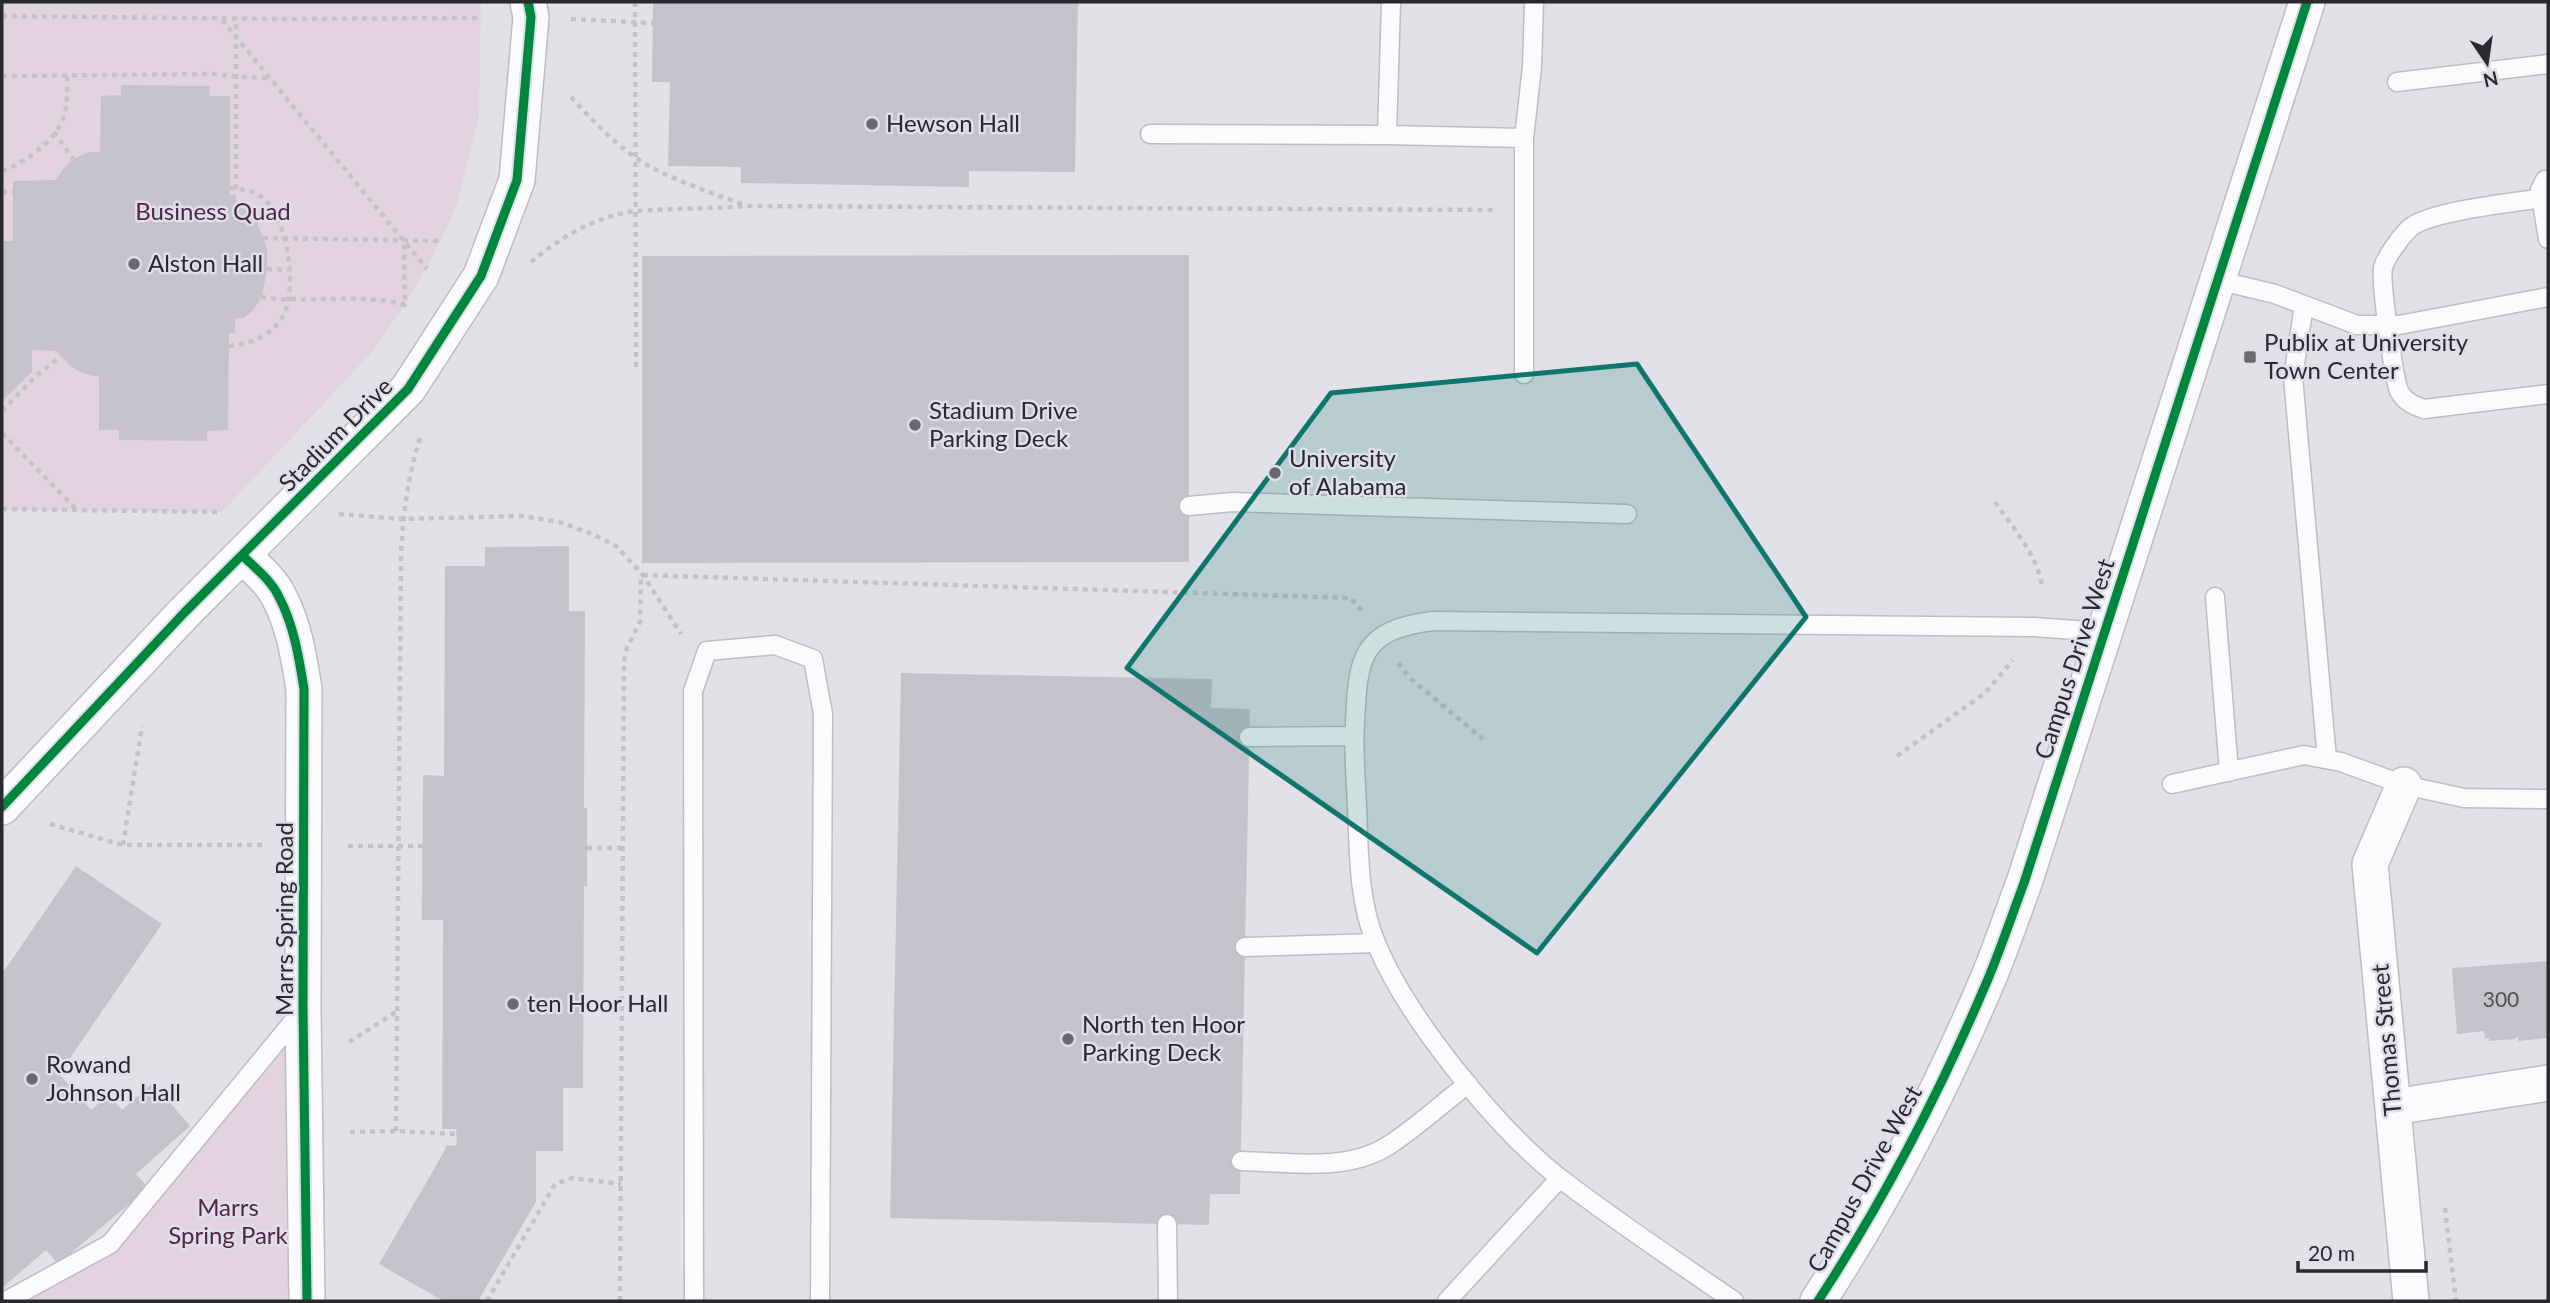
<svg xmlns="http://www.w3.org/2000/svg" width="2550" height="1303" viewBox="0 0 2550 1303" font-family="Lato,sans-serif">
<style>
.green{fill:#e3d3e0}
.building{fill:#c6c2cb}
.lines{fill:none;stroke-linecap:round;stroke-linejoin:round}
.lane-casing{stroke:#bdbdc2;stroke-width:21}
.street-casing{stroke:#bdbdc2;stroke-width:38}
.path{stroke:#c3c3c6;stroke-width:4.5;stroke-dasharray:5 5;stroke-linecap:butt}
.lane{stroke:#fbfafc;stroke-width:18}
.street{stroke:#fbfafc;stroke-width:35}
.cycleway-casing{stroke:#dfdeeb;stroke-width:13}
.cycleway{stroke:#00873e;stroke-width:9}
.marked{fill:#0f766e;fill-opacity:0.2;stroke:#0f766e;stroke-width:5;stroke-linejoin:round}
.poi-dot{fill:#6a696f;stroke:#dfdeeb;stroke-width:2.5}
.labels{text-anchor:middle;stroke-width:5;stroke-linejoin:round;paint-order:stroke}
.number-label{font-size:21px;fill:#504f55}
.poi-label{font-size:24px;fill:#29292e;stroke:#dfdeeb;text-anchor:start}
.park-label{font-size:24px;fill:#512543;stroke:#dfdeeb}
.street-label{font-size:24px;fill:#29292e;stroke:#dfdeeb}
</style>
<rect width="100%" height="100%" fill="#e2e1e8"/>
<path class="green" d="M2,2H481L479,117L457,204L441,241L405,305L370,354L222,512L2,510Z
M303,1009L307,1301H6L110,1244Z"/>
<path class="building" d="M653,2H1078L1075,172L969,171V187L741,183V167L668,166L670,82H652Z
M121,85L210,86L209,96H230V195H236V207L246,209L256,220L267,248V269L263,291L258,303L252,312L244,318L235,319V333H229L228,430L207,431V441L119,440V430H99V377L82,373L70,366L57,351L32,350V372L2,401V241H13V181L56,180L62,170L73,159L89,152H100L101,96L121,95Z
M1189,255V562L642,563V256Z
M569,546V611H585L584,808H587V886H584L583,1088H563V1151H536V1202L478,1301H443L379,1264L445,1150L446,1146L457,1145L456,1129H442L443,920H422L423,775L444,776L445,566H485V547Z
M901,673L1212,679L1211,708L1250,709L1240,1194H1210L1209,1225L890,1218Z
M76,866L162,924L59,1074L91,1110L109,1094L122,1110L153,1083L190,1126L136,1174L148,1188L58,1264L46,1250L2,1288V974Z
M2548,961L2547,1038L2518,1041V1036L2515,1039L2489,1041V1038H2485L2484,1031L2457,1034L2452,968Z"/>
<g class="lines">
<g class="lane-casing">
<path id="lane" d="M1391,2L1387,135L1524,138
M2397,82L2548,64
M1150,134L1387,135
M2548,180H2545L2540,190L2548,239
M2541,198C2513,203 2429,211 2410,228C2402,235 2385,258 2383,268C2380,279 2394,380 2399,391C2405,402 2413,405 2424,409L2548,394
M2217,280L2275,294L2357,325H2399L2548,297
M2304,305L2293,377L2327,759
M1524,374V138L1532,67L1534,2
M1189,506L1232,502L1627,514
M2215,597L2229,772
M1249,737L1354,736
M2172,784L2304,755L2341,762L2404,785L2464,798L2548,799
M1245,947L1376,943
M1241,1161C1286,1162 1345,1172 1386,1147C1415,1129 1441,1104 1468,1084
M1167,1224L1168,1301
M6,1301L110,1244L301,1012
M694,1301L693,691L707,651L775,645L813,659L823,714L820,1301
M1447,1301L1560,1178
M1734,1301C1676,1261 1617,1222 1561,1179C1497,1129 1407,1018 1376,943C1358,900 1359,852 1357,807C1356,779 1353,751 1355,723C1358,658 1360,630 1433,621L2034,627L2103,632"/>
</g>
<g class="street-casing">
<path id="street" d="M242,555C255,568 271,580 279,597C294,625 299,658 304,689L303,1009L307,1301
M2404,785L2370,864L2411,1301
M2,807L184,613L408,389L481,276L517,180L531,17L528,2
M2393,1107L2548,1083
M1818,1301C1884,1200 1941,1090 1988,979C2001,948 2012,915 2024,883L2307,2"/>
</g>
<path class="path" d="M635,2L636,370
M2,16L277,19L482,18
M571,19L653,23
M222,20L427,269
M2,76L218,74L236,77L270,78
M571,97C594,122 619,149 649,166C679,182 712,193 744,205
M54,132L73,159
M2,171C24,163 54,142 63,119C68,105 67,90 67,75
M236,189V19
M2,192H14
M263,238L441,241
M531,262C561,237 597,215 637,211C673,208 709,209 745,206L1496,210
M267,269L288,270
M261,297C308,304 359,292 405,305L404,239
M229,346C250,344 272,336 283,316C298,289 288,214 260,196C251,190 240,189 229,188
M2,411L35,377L61,356
M2,433L76,509
M1995,502C2013,528 2037,554 2042,586
M2,509L222,512
M339,514L402,519L523,516L559,522L592,534L616,546L643,575L681,634
M643,575L1351,598L1363,612
M1398,663L1410,678L1483,739
M1897,756L1985,693L2013,660
M50,824L123,845H263
M123,845L142,726
M348,846H423
M587,848H623
M349,1042L396,1012
M396,1131L401,556C403,512 408,476 421,435
M350,1132L396,1131L456,1134
M2445,1208L2456,1301
M487,1301L555,1184L572,1178L621,1184
M620,1301L624,661L627,648L640,622L641,574"/>
<use href="#lane" class="lane"/>
<use href="#street" class="street"/>
<g class="cycleway-casing">
<path id="cycleway" d="M242,555C255,568 271,580 279,597C294,625 299,658 304,689L303,1009L307,1301
M2,807L184,613L408,389L481,276L517,180L531,17L528,2
M1818,1301C1884,1200 1941,1090 1988,979C2001,948 2012,915 2024,883L2307,2"/>
</g>
<use href="#cycleway" class="cycleway"/>
</g>
<path class="marked" d="M1637,364L1806,617L1537,953L1127,668L1331,393Z"/>
<g class="poi-dot">
<circle cx="872" cy="124" r="7"/>
<circle cx="134" cy="264" r="7"/>
<rect x="2243" y="350" width="14" height="14" rx="3.5"/>
<circle cx="915" cy="425" r="7"/>
<circle cx="1275" cy="473" r="7"/>
<circle cx="513" cy="1004" r="7"/>
<circle cx="1068" cy="1039" r="7"/>
<circle cx="32" cy="1079" r="7"/>
</g>
<g class="labels">
<g class="number-label">
<text x="2501" y="1007">300</text>
</g>
<g class="poi-label">
<text x="886" y="132">Hewson Hall</text>
<text x="148" y="272">Alston Hall</text>
<text x="2264" y="351">Publix at University<tspan x="2264" dy="28">Town Center</tspan></text>
<text x="929" y="419">Stadium Drive<tspan x="929" dy="28">Parking Deck</tspan></text>
<text x="1289" y="467">University<tspan x="1289" dy="28">of Alabama</tspan></text>
<text x="527" y="1012">ten Hoor Hall</text>
<text x="1082" y="1033">North ten Hoor<tspan x="1082" dy="28">Parking Deck</tspan></text>
<text x="46" y="1073">Rowand<tspan x="46" dy="28">Johnson Hall</tspan></text>
</g>
<g class="park-label">
<text x="213" y="220">Business Quad</text>
<text x="228" y="1216">Marrs<tspan x="228" dy="28">Spring Park</tspan></text>
</g>
<g class="street-label">
<text transform="translate(336 435) rotate(-45)" y="8">Stadium Drive</text>
<text transform="translate(2075 659) rotate(-72)" y="8">Campus Drive West</text>
<text transform="translate(285 919) rotate(-90)" y="8">Marrs Spring Road</text>
<text transform="translate(2387 1040) rotate(-95)" y="8">Thomas Street</text>
<text transform="translate(1865 1179) rotate(-61)" y="8">Campus Drive West</text>
</g>
</g>
<rect width="2550" height="1303" fill="none" stroke="#29292e" stroke-width="7"/>
<g transform="translate(2487 63) rotate(167)" stroke="#dfdeeb" stroke-width="5" paint-order="stroke">
<path d="M0-5L12 26L0 18L-12 26Z" fill="#29292e"/>
<text y="-10" font-size="19" font-weight="bold" text-anchor="middle" fill="#29292e">N</text>
</g>
<path d="M2298 1261v10h128v-10" fill="none" stroke="#29292e" stroke-width="3.5"/>
<text x="2308" y="1261" font-size="21" fill="#29292e" stroke="#dfdeeb" stroke-width="5" paint-order="stroke">20 m</text>
</svg>
